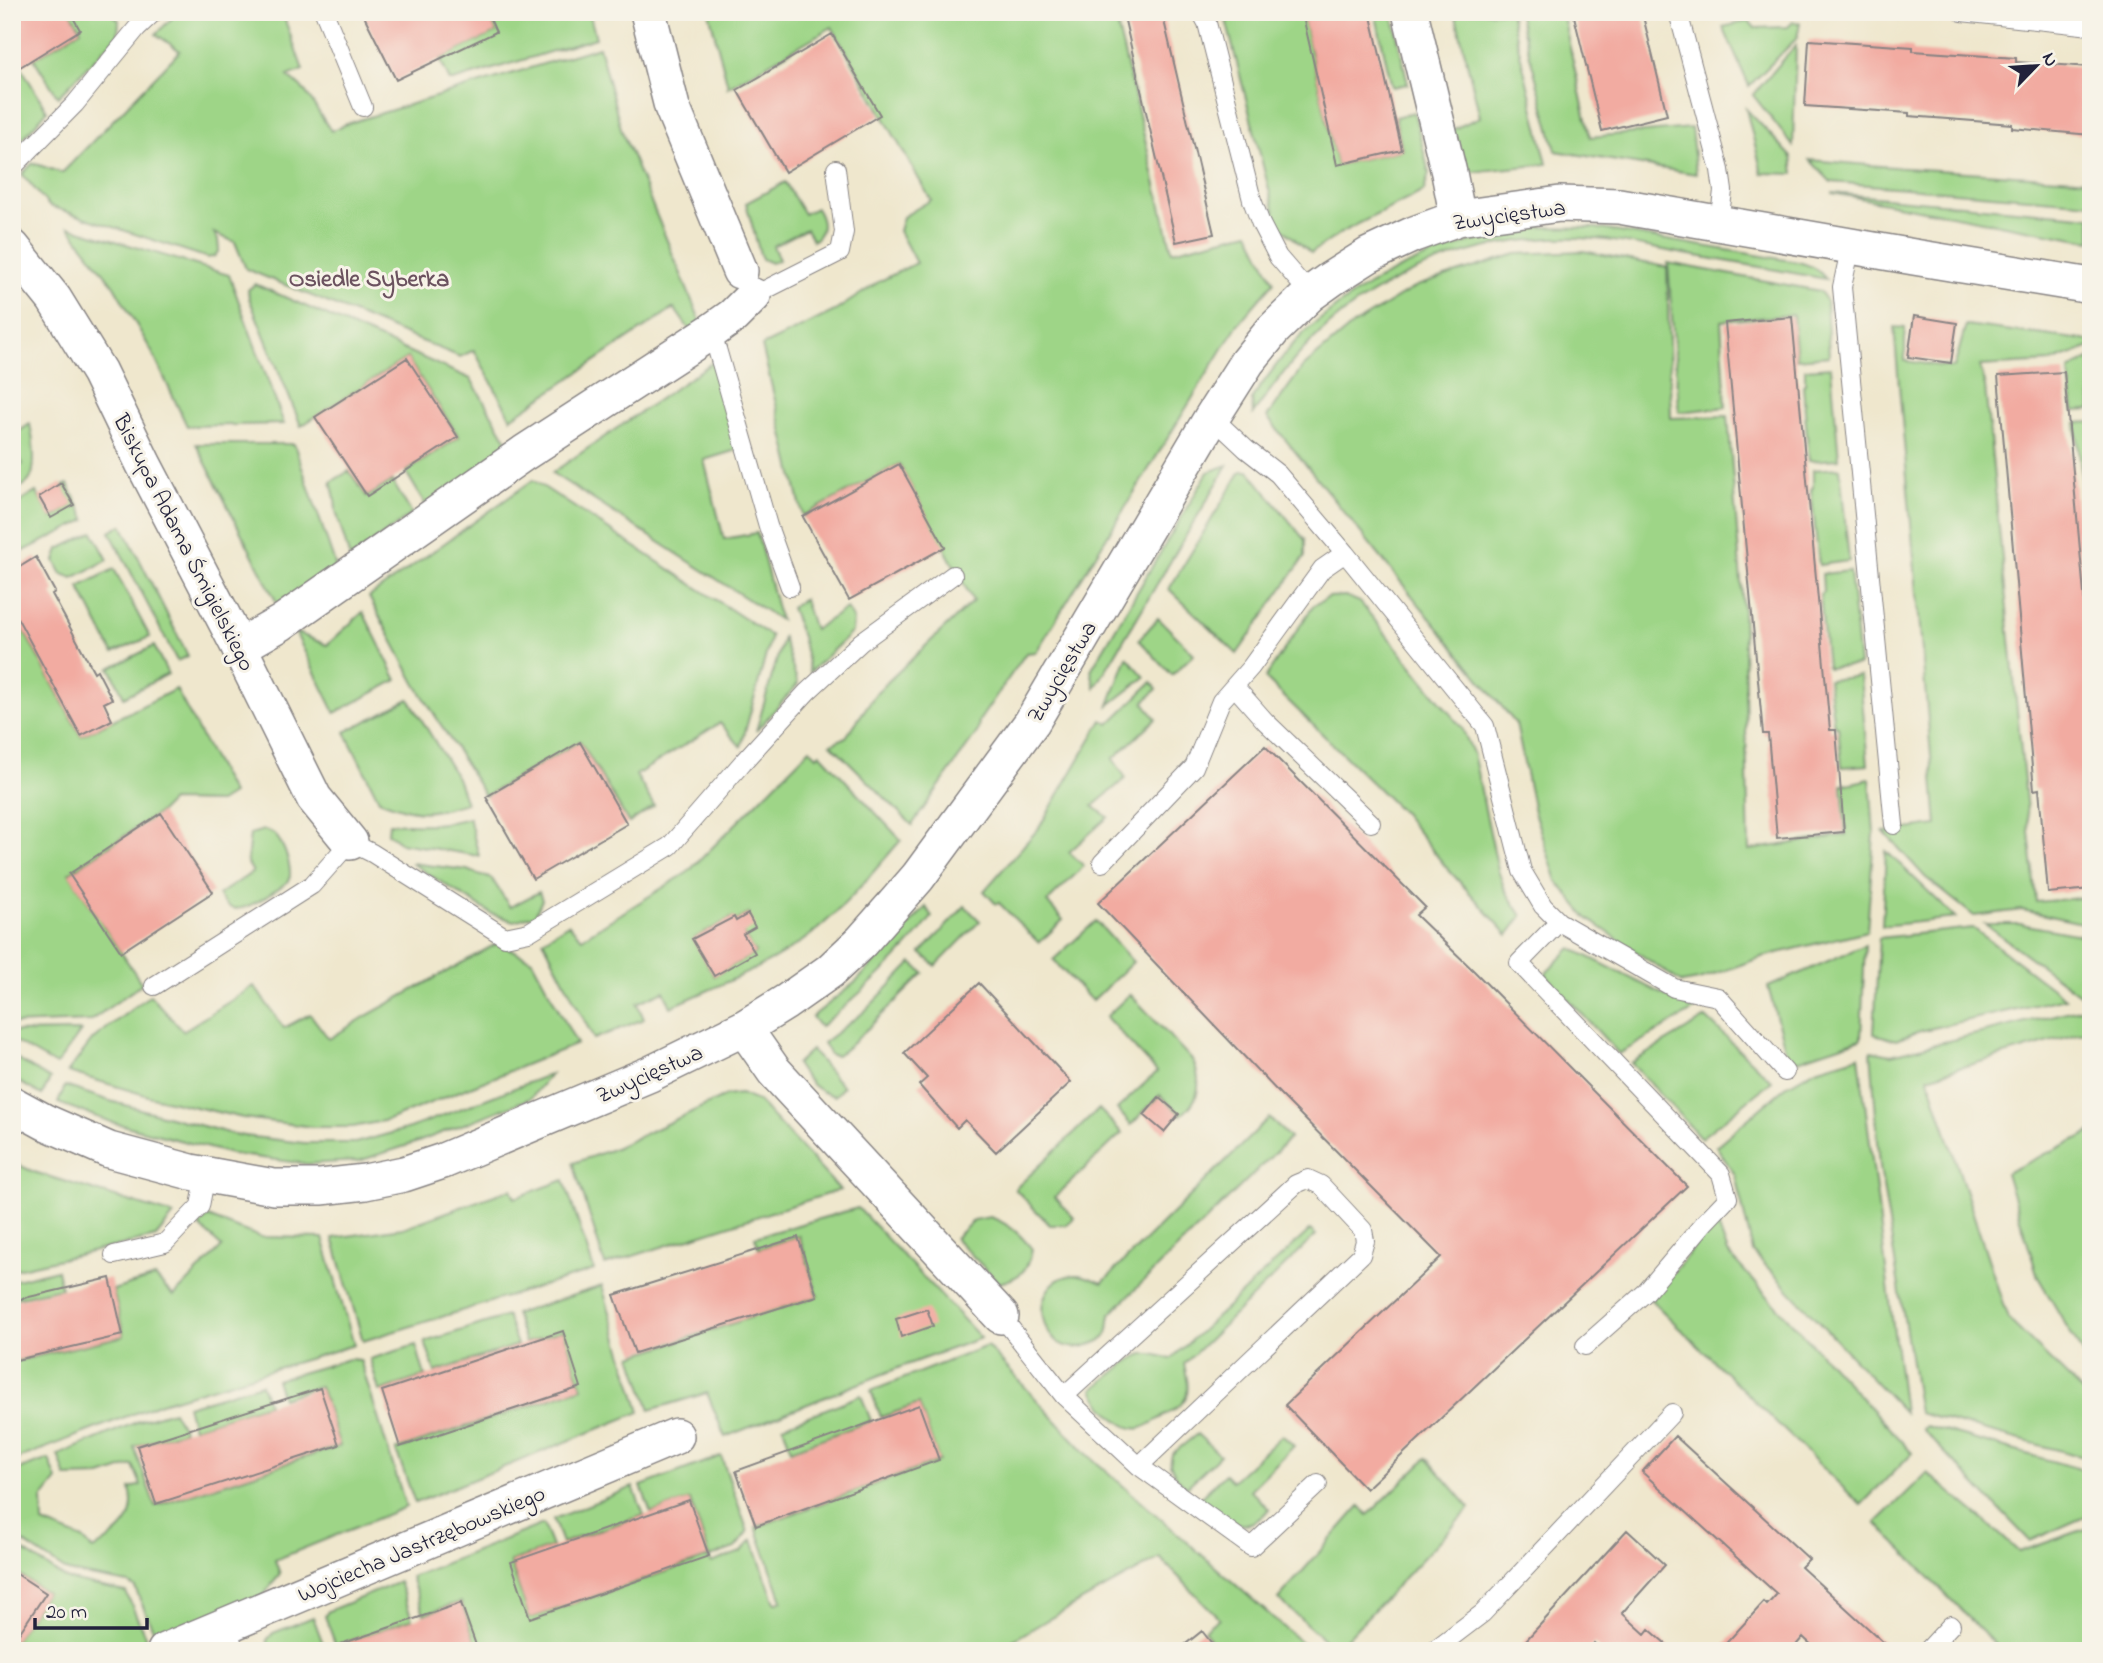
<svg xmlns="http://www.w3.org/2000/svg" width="2103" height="1663" viewBox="0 0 2103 1663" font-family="'Indie Flower',sans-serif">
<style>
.green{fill:#9ed587;stroke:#607c61;stroke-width:2;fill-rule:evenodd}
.building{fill:#f2aba1}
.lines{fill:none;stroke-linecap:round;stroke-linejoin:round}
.lane-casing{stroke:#888484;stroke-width:20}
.street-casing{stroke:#888484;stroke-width:38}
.lane{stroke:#fff;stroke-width:18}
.street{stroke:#fff;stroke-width:35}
.labels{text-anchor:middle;stroke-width:6;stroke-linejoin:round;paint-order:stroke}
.street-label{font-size:23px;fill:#22223b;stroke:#f7f3e8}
.neighbourhood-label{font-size:24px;font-weight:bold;fill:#6b525f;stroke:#f7f3e8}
</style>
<rect width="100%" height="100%" fill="#f7f3e8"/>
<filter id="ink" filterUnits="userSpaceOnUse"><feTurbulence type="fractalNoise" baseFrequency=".0143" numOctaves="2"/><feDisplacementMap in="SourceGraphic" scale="14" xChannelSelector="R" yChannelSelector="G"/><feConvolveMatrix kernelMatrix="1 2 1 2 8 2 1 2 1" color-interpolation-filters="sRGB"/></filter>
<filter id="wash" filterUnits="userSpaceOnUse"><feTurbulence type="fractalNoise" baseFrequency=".00686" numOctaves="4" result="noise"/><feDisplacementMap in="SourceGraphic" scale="28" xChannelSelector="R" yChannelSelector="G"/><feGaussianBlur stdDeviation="1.57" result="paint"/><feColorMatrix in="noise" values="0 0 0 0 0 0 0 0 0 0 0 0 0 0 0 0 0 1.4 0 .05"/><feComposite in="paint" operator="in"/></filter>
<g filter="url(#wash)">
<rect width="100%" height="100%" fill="#efe7cd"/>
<path class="green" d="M70,12H109L119,20L118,35L58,97L34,59L81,30Z
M178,12H282L303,70L288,76L305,91L331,131L346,124L599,47L622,132L702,325L691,332L674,308L511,418L474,350L460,357L246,269L235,242L214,233L218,240L219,250L215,256L208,258L49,206L22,174L33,163L62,173L180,51L156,34Z
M487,12H589L596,38L453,81H450L440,59L496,32Z
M709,12H1114L1172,251L1249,232L1274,282L1238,324L1036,652L1026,653L979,721L978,731L912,825L831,744L846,737L877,692L973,601L899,464L803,516L762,346L835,311L880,281L916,263L899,231L903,217L931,200C898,143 866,85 832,27L726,88L728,86Z
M1224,12H1302L1337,165L1402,150L1395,117L1414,112L1429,173L1424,191L1344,231L1311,253L1278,225Z
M1375,12H1392L1408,84L1392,87Z
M1455,12H1510L1547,164L1463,173L1447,132L1480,117Z
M1518,12H1562L1590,137L1691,128L1696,174L1556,151Z
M1749,21L1755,28L1788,27L1793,22L1800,23L1797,38L1749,86L1723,27Z
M1796,45L1793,146L1753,95Z
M21,67L47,111L12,151V72Z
M1746,109L1792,157L1794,174L1762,173Z
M1810,160L1905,168L2091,180V203L1831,182Z
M785,182L804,214L816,208C823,220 826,231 813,241L806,229L773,246L779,260L771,263L762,259L760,254L746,203Z
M1832,193L2091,217V241Z
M69,227L229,275L284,424L187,426L152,352L114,286Z
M1538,227L1596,228L1798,262C1810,265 1818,269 1826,279C1778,270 1731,262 1684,254C1650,248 1615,239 1579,238C1488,235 1383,272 1317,336C1292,359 1273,387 1253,414L1252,398C1267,378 1281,357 1298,339C1305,331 1314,324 1322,318C1383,267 1461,240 1538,227Z
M1583,251L1667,267L1671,418L1728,416L1743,608L1749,850L1846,835L1842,785L1870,779L1874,834L1867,931L1762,957L1699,980L1682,983L1587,918L1557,881L1534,812L1516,724L1267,417L1303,367L1353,325L1417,286L1516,254Z
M1668,263L1820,291L1826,300L1829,356L1797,359L1793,315L1721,321L1726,407L1679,412Z
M255,284L471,379L512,449L427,507L406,472L459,437L407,358L301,426L249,298L248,290Z
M1966,325L2091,341V347L2051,362L1980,366L1985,387L2036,902L2091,897V925L2022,910L1974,916L1925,877L1884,832L1937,825L1894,327L1905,328V361L1954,368Z
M2091,358V410L2073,411L2069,370Z
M713,362L740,449L704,460L724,539L757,533L780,620L552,473Z
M1831,367L1839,459L1809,461L1803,385L1805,384V369Z
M2091,422V513L2086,514L2076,423Z
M30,424C33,437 38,472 28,482C24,486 17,489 12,491V471L23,464L12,447V436Z
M196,444H294L336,567L280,609Z
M1228,465L1095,688L1091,670L1208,472Z
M1840,468L1849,561L1819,565L1811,489L1813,488V470Z
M349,471L367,497L392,481L412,514L350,559L336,511L335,498L331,482Z
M1241,471H1249L1305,540V556L1237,654L1169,589Z
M533,480L771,636L741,747L720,723L636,775L654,806L629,823L580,741L485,796L415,683L369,597Z
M68,484L86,520L12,557V507L36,492L52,518L73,505L62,486Z
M122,525L188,656L177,661L110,532Z
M93,532L108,560L73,578L62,574L55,561L59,549Z
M114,569L150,637L113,653L79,587Z
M1850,571L1859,665L1827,668L1820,594L1823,592L1822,574Z
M1345,596L1360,602L1462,728L1473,753L1498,870L1505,890L1522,916L1508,935L1446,867L1402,812L1265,678L1314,605L1329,597Z
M804,599L814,630L847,608L853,619L852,632L810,672L802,637L791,608Z
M12,609L81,736L176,689L232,794L219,802L171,801L160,812L69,873L142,984L90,1021L12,1024Z
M363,612L397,680L335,713L295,632L327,645Z
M1158,618L1194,654L1172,675L1139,640Z
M783,638L798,684L756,731Z
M154,646L168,674L124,697L110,668Z
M1127,657L1145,677L1109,705Z
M1860,676L1868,765L1842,767L1838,726H1834L1828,680Z
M1152,682L1157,689L1144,702L1156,719L1113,759L1126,778L1093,806L1108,817L1069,852L1084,866L1047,902L1063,920L1039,943L999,903L996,904L984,891L1039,828L1102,720L1109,724Z
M409,699L457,778L466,803C426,814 419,816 379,800L345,732Z
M810,749L817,756L820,753L901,840C873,872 846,906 813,933C772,966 718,985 671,1007L664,991L637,1003L644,1019L594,1039L543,940L568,924L582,938L688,872ZM748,914L743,934L755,953L714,976L693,939L733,917L736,921Z
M469,818L479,856L401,843L388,833L389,823C419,825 440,826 469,818Z
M264,830C268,831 272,832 275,835C284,844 293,869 289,881C277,889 243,916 229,907C225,905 221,899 218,895L253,872L247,862L250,834Z
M1886,851L1956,918L1882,926Z
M411,863L467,870L492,879L510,907L539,892L542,900L535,915L514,921L492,914Z
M965,906L980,921L936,966L921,953Z
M926,907L932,917C898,961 862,992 820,1027L812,1017L857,981Z
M1096,921L1133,962L1092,1001L1053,960Z
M1985,924H2021L2091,937V995L2082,996Z
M1973,928L2065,998L1920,1031L1896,1040L1874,1034L1879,938Z
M498,943L532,960L577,1044L388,1120L353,1127H313L243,1118L152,1097L68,1072L93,1039L150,995L183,1031L254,986L284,1028L310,1014L329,1039L366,1016Z
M1865,945L1861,1039L1789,1063L1768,987Z
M1571,948L1694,1010L1619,1054L1545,974Z
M912,963L924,973L855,1041L837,1056L830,1055L823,1043L864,1012Z
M1130,994L1193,1061C1202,1082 1200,1101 1181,1115L1160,1095L1131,1125L1117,1109L1157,1072L1106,1017Z
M2091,1006V1030L1928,1077L2008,1319L2091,1400V1459L1919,1413L1880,1167L1871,1051L1891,1055Z
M1706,1018L1772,1081L1701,1138L1631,1063Z
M81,1031L56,1065L12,1040V1032Z
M811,1050L843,1087L835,1096C816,1092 806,1080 796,1064Z
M12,1056L50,1079L42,1095L12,1078Z
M1859,1056L1904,1412L1753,1252L1735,1175L1716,1146L1788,1085L1816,1069Z
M551,1074L531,1098L418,1142L359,1161L307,1164L231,1154L111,1122L58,1103L65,1086L110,1101L236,1135L304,1143H355L410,1128Z
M740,1094L758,1101L840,1190L605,1265L573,1163L613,1149L725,1096Z
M1099,1109L1122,1133L1055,1197L1074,1218L1066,1225H1050L1015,1189Z
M1269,1118L1290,1138L1111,1313C1107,1321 1111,1331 1104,1338C1100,1342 1094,1343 1089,1345C1036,1363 1023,1276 1077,1275C1085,1275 1094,1280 1102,1283Z
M2091,1132V1368L2038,1277L2006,1173Z
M12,1162L34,1172L174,1215L156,1237L12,1270Z
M564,1180L594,1270L363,1341L333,1238L403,1228L511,1189L515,1198Z
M858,1208L981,1338L903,1366L725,1437L707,1393L650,1410L632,1356L818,1296L799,1236L759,1249L755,1237Z
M208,1217L260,1237L323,1238L354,1345L161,1403L12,1461V1362L124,1336L113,1290L155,1277L174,1296L222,1247L199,1226Z
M990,1217C1008,1223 1020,1234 1032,1249C1029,1270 1020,1278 999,1283L955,1238L974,1220Z
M1716,1220L1728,1253L1912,1453L1861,1505L1651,1300Z
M1310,1230L1316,1235L1184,1364C1186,1374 1190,1387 1186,1397C1183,1405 1173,1411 1166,1415C1158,1419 1149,1426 1141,1428C1123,1433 1099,1404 1093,1389C1107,1379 1128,1358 1144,1354C1152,1352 1163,1357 1171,1359Z
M57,1270L61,1288L12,1299V1281Z
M602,1286L640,1412L415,1503L396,1450L582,1388L563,1331L525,1343L515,1314Z
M507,1316L517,1345L435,1372L425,1342Z
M416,1345L425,1376L379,1391L370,1359Z
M987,1346L1087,1454L1311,1651H1220L1204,1630L1219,1618L1160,1558L1047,1620L995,1651H478L461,1602L424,1614L411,1577L543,1524L552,1547L510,1562L530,1618L709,1557L711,1563L741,1552L752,1540L775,1603L782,1600L756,1527L939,1461L919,1404L881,1417L871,1391Z
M349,1359L360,1360L406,1507L275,1560L280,1574L259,1601L158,1641L135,1588L128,1583L68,1572L12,1535V1472L49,1459L57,1480L42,1499L43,1523L83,1539L93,1550C117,1534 139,1522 130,1489L141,1485L133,1465L101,1476L66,1477L58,1455L139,1421L173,1411L184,1431L134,1447L155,1506L340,1446L320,1386L282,1398L276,1380Z
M261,1384L268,1404L193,1428L187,1406Z
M861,1395L871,1421L791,1450L783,1426Z
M1926,1426L2091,1472V1514L2030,1541L1922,1429Z
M1197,1434L1220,1455L1187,1487L1179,1480L1170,1465L1172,1454Z
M1282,1435L1294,1446L1250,1490L1269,1509C1244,1540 1222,1518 1200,1498L1225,1474L1232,1481Z
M721,1456L748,1532L735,1548L710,1557L690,1500L651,1513L641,1486Z
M1427,1458L1470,1508L1336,1650L1278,1599L1360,1506L1368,1515Z
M1927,1473L1994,1529L2019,1552L2091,1527V1651H2001L1876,1523Z
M633,1487L644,1515L562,1543L553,1519Z
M24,1551L66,1579L126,1592L149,1645L136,1651H12V1640L14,1641L46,1593L12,1570V1567Z
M399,1582L412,1619L336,1646L325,1616L328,1611Z
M313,1617L325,1649L320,1651H271L267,1640L273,1633Z"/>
<g id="blocks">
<path class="building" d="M12,12H70L80,30L12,72Z
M362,12H487L496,32L396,80Z
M1123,12H1162L1214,234L1176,242Z
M1302,12H1370L1402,150L1337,165Z
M1573,12H1642L1667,115L1602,131Z
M832,34L880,115L785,172L737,90Z
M1809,40L1913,47V51L2016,58V62L2091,67V135L2012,128V124L1909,116V113L1805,106Z
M1914,316L1957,323L1951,363L1908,357Z
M1792,317L1830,730H1836L1844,832L1777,838L1768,734H1763L1725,323Z
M407,358L458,437L367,496L315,417Z
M2064,372L2091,672V889L2048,893L2039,789L2034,790L1998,376Z
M899,464L945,547L849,600L803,517Z
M61,483L74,505L51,518L39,497Z
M15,555L21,566L36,557L55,592L52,594L94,672L97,670L112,699L104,703L112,720L81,736L12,608V557Z
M580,742L627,824L533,879L486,797Z
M1265,746L1425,907L1416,915L1474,971L1687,1186L1366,1489L1285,1405L1441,1257L1280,1094L1098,903Z
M161,813L213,892L121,952L69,874Z
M748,914L755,927L743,934L755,953L714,976L692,939L734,917L736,921Z
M979,983L1071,1082L996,1152L965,1120L957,1128L919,1085L927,1078L904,1053Z
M1159,1097L1179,1114L1164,1132L1144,1115Z
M798,1237L817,1296L635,1353L614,1295Z
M110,1278L123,1335L12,1361V1301Z
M927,1309L933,1326L901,1337L896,1319Z
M563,1331L581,1387L400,1447L382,1391Z
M320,1388L339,1445L156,1504L137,1446Z
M919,1405L939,1460L756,1526L736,1471Z
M1675,1436L1809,1559L1801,1567L1893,1651H1818L1803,1637L1791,1651H1719L1764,1602L1767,1605L1777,1594L1642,1472Z
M689,1500L709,1556L530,1618L511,1562Z
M1627,1530L1665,1565L1622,1613L1645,1634L1649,1629L1674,1651H1602L1594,1643L1588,1651H1516Z
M12,1571L46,1593L14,1641L12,1640Z
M461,1603L478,1651H324L332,1647Z
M1202,1631L1218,1651H1177Z"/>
</g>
</g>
<g filter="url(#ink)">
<use href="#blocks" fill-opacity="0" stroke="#888484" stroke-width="2"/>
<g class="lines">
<g class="lane-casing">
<path id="lane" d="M324,12L363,107
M1201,12L1207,23L1252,200L1261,224L1278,257L1310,294
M1678,12L1720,170L1723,191L1719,223
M1962,12L2091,26
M12,168L75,104L137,28L154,12
M1851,245L1842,287L1894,825
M750,290L753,296L840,252L844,232L836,169
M709,333L717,349L768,526L790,587
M1212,417L1246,449L1278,474L1345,553L1485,726L1522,871L1543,906L1559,922L1674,988L1718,997L1785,1072
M1235,687L1265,721L1371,823
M1102,863L1194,767L1221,701L1251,667L1322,569L1345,553
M1559,922L1519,963L1721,1174L1728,1198L1705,1222L1646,1292L1585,1346
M154,986L312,885L350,842L372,853L505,937L529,932L670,846L743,762L807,692L861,642L953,575
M114,1255L165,1243L200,1206L206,1174
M1001,1316L1064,1396L1139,1466L1251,1547L1318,1484
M1064,1396L1296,1184L1308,1179L1321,1185L1363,1230L1365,1241L1361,1255L1139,1466
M226,1625L235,1651
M1433,1651L1483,1613L1672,1413
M1927,1651L1951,1625"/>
</g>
<g class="street-casing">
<path id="street" d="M648,12L672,107L740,271
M1410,12L1449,173L1458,218
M12,247L54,299L99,372L143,463L239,647L314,798L350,842
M239,647L281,623L524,453L709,333L733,316L753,296
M744,1028L774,1071L1001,1316
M12,1104L45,1122L109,1150L191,1172L274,1187H321L365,1182L404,1174L443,1161L650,1074L744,1028L786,1002L830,971L861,942L891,908L918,877L1032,722L1212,417L1247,362L1273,330L1310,294L1331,279L1369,255L1414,234L1458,218L1560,204L1619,206L1914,257L2091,286
M165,1651L676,1436"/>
</g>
<use href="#lane" class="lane"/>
<use href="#street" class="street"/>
</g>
</g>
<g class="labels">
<g class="street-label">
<text transform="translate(1509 214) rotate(-8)" y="8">Zwycięstwa</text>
<text transform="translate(185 542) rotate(63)" y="8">Biskupa Adama Śmigielskiego</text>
<text transform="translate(1061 671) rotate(-59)" y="8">Zwycięstwa</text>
<text transform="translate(649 1073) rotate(-24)" y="8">Zwycięstwa</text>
<text transform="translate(421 1543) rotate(-23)" y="8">Wojciecha Jastrzębowskiego</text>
</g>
<g class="neighbourhood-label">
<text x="369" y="286">Osiedle Syberka</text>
</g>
</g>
<rect width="2103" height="1663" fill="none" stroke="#f7f3e8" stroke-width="42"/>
<g transform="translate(2036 66) rotate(65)" stroke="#f7f3e8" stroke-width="5" paint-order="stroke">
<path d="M0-5L12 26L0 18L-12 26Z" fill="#22223b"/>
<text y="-10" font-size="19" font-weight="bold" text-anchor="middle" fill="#22223b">N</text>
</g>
<path d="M35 1618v10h112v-10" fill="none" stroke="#22223b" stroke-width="3.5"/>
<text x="46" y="1618" font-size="21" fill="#22223b" stroke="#f7f3e8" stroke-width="5" paint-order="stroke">20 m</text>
</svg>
